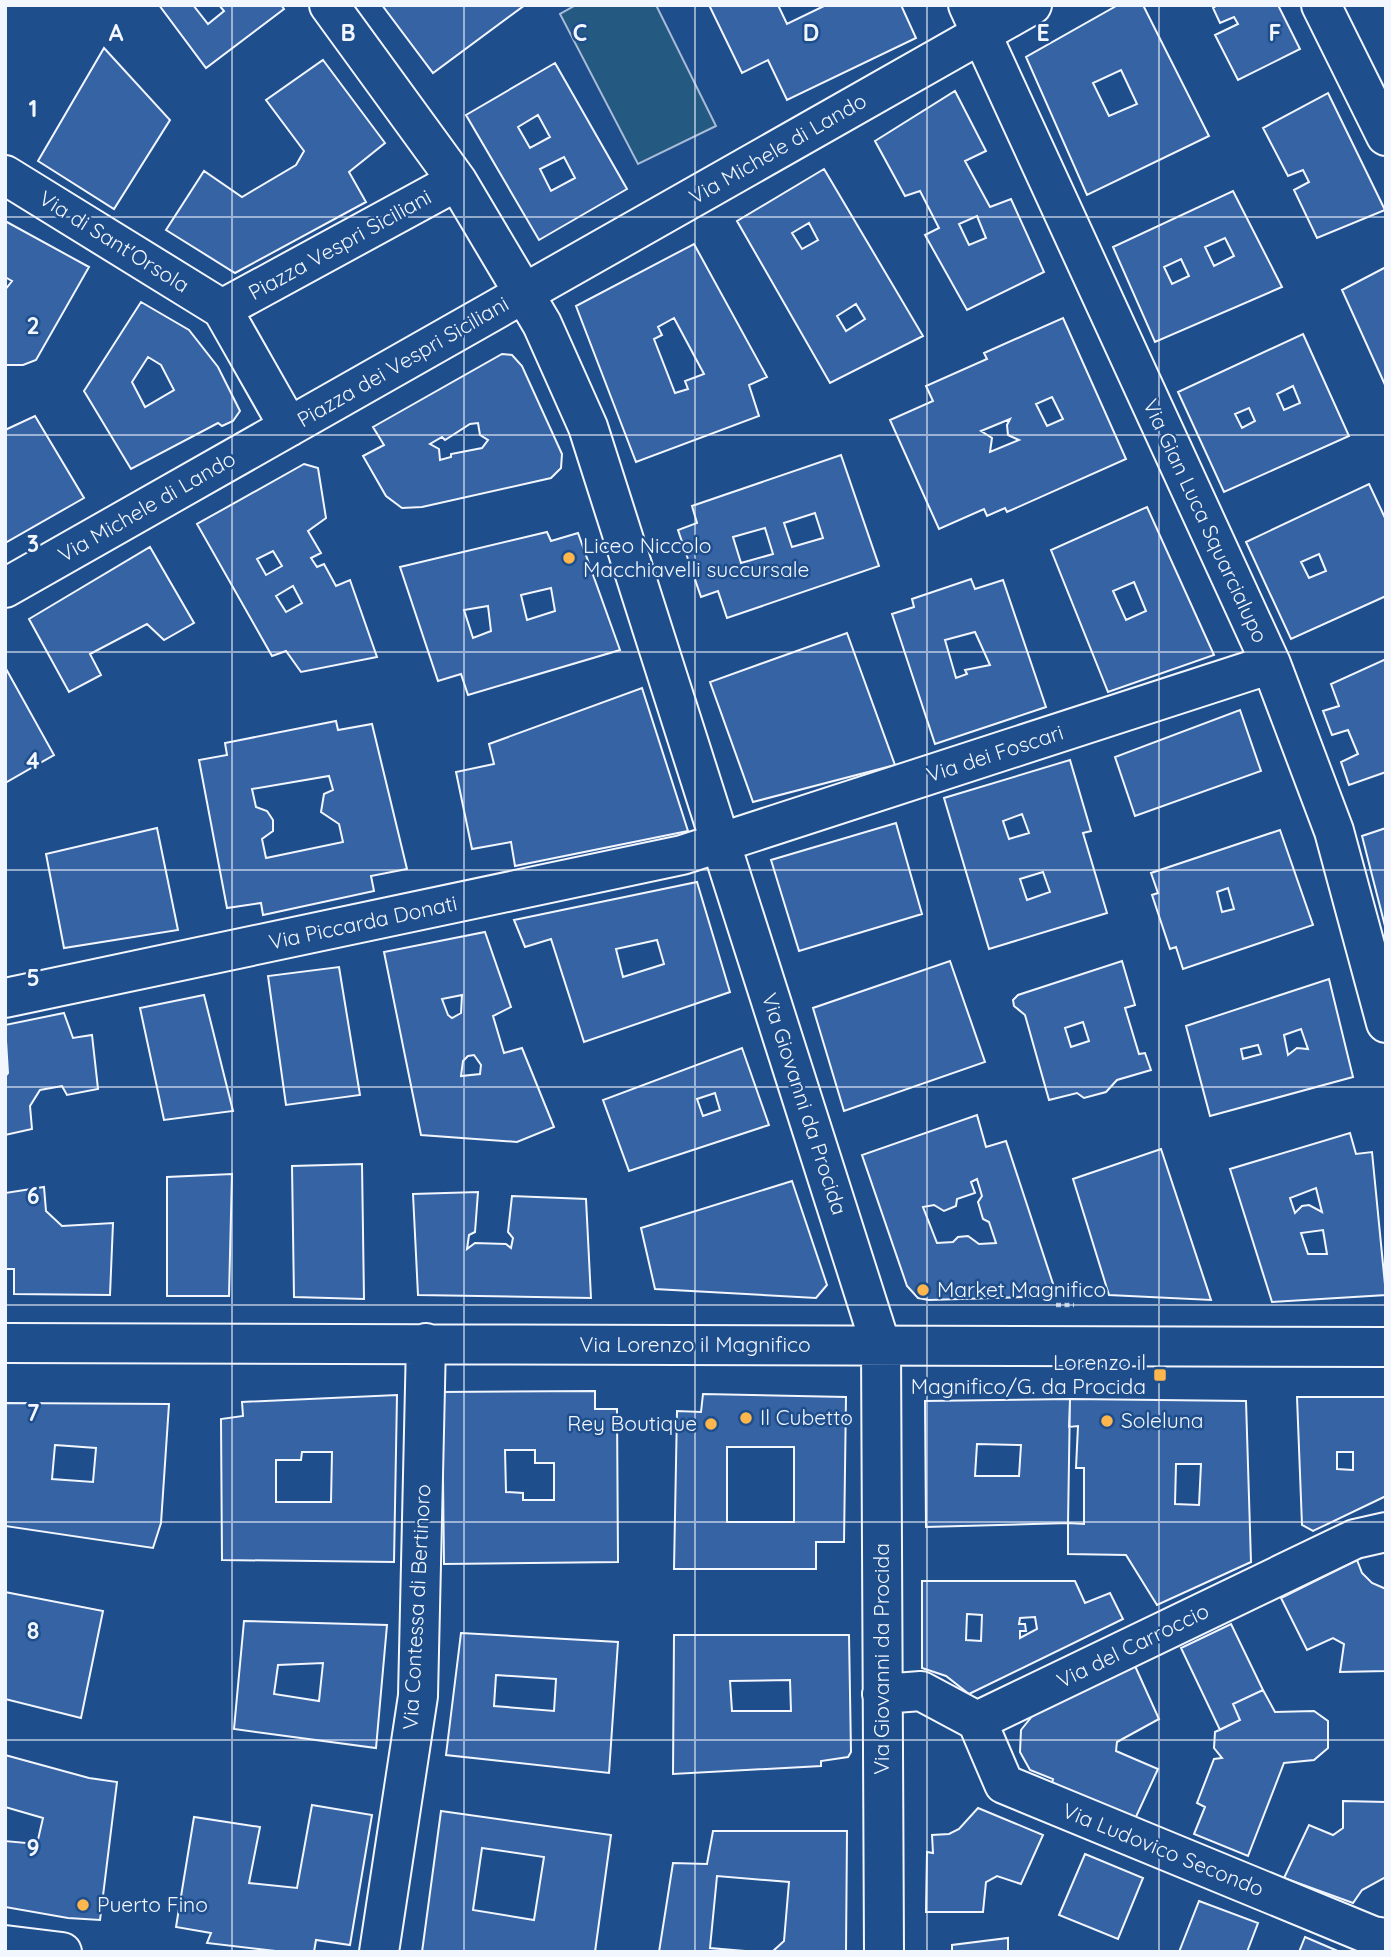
<svg xmlns="http://www.w3.org/2000/svg" width="1391" height="1957" viewBox="0 0 1391 1957" font-family="Quicksand,sans-serif">
<style>
.green{fill:#245a82;stroke:#a8bbd7;stroke-width:2}
.building{fill:#3563a3;stroke:#f2f6ff;stroke-width:2;fill-rule:evenodd}
.lines{fill:none;stroke-linecap:round;stroke-linejoin:round}
.minor-casing{stroke:#f2f6ff;stroke-width:42}
.path{stroke:#b3c4dc;stroke-width:4.5;stroke-dasharray:5 3.5;stroke-linecap:butt}
.minor{stroke:#1f4e8c;stroke-width:38}
.grid{fill:none;stroke:#f2f6ff;stroke-width:2;stroke-opacity:0.55}
.poi-dot{fill:#ffb74d;stroke:#1f4e8c;stroke-width:2.5}
.labels{text-anchor:middle;stroke-width:5;stroke-linejoin:round;paint-order:stroke}
.street-label{font-size:21px;fill:#f2f6ff;stroke:#1f4e8c}
.poi-label{font-size:21px;fill:#f2f6ff;stroke:#1f4e8c;text-anchor:start}
.grid-label{font-size:23px;text-anchor:middle;font-weight:bold;fill:#f2f6ff;stroke:#1f4e8c;stroke-width:5;stroke-linejoin:round;paint-order:stroke}
</style>
<rect width="100%" height="100%" fill="#1f4e8c"/>
<path class="green" d="M576,5H656L716,126L638,164L560,14Z"/>
<path class="building" d="M159,5H193L208,24L224,11L219,5H281L284,9L206,68Z
M382,5H525L433,73Z
M709,5H778L787,24L826,5H901L916,38L787,100L768,60L742,73Z
M1118,5H1143L1209,136L1087,195L1026,57ZM1121,70L1137,104L1109,116L1093,83Z
M1218,5H1278L1300,49L1238,80L1215,35L1238,24L1234,17L1220,23L1213,8Z
M104,48L170,120L114,209L38,161Z
M323,60L385,143L349,172L366,202L235,273L166,230L204,171L242,197L296,165L304,151L266,100Z
M555,63L627,189L539,240L466,115ZM538,115L550,137L530,148L518,127ZM564,157L575,178L551,191L540,169Z
M955,91L986,151L965,161L990,207L1011,199L1044,272L967,310L925,235L939,228L920,191L905,196L875,141ZM977,216L986,238L969,245L959,224Z
M1328,93L1385,210L1317,238L1294,190L1309,182L1303,170L1288,176L1263,128Z
M824,169L923,336L830,383L737,221ZM809,223L818,240L802,249L792,233ZM856,304L865,319L846,331L837,316Z
M1233,191L1282,287L1155,342L1113,247ZM1225,238L1234,256L1214,266L1205,247ZM1181,259L1189,276L1172,284L1164,267Z
M5,221L89,267L36,360L23,365H5V290L12,281L5,277Z
M694,244L767,377L749,385L759,416L636,462L576,306ZM674,318L704,374L685,381L688,389L675,393L654,339L662,335L658,327Z
M1386,267V387L1342,290Z
M141,302L189,330L218,367L240,411L233,421L222,426L218,423L131,469L84,391ZM148,357L161,365L174,390L145,407L132,382Z
M1063,318L1126,459L1007,512L1005,508L987,516L984,509L939,529L890,420L933,401L926,386L987,359L984,353ZM1052,397L1063,419L1047,426L1036,404ZM1010,419L1007,425L1008,435L1019,440L990,452L992,438L981,431Z
M1303,334L1349,436L1224,492L1178,392ZM1293,386L1300,403L1284,410L1277,394ZM1249,408L1255,421L1242,428L1235,414Z
M502,354L512,355L522,366L562,454L561,468L551,478L422,507L402,508L386,496L363,456L384,445L373,427ZM478,423L480,435L488,440L482,448L451,454V457L440,460L439,449L430,444L442,437L445,440L470,424Z
M35,416L84,498L5,543V430Z
M841,455L879,566L727,618L718,591L701,597L678,530L697,523L692,506ZM815,513L823,538L792,547L784,523ZM765,528L773,554L741,563L733,537Z
M304,464L318,468L326,518L308,531L321,553L311,558L317,567L324,564L336,586L350,580L377,657L301,672L286,651L272,656L197,524ZM273,551L282,566L266,575L257,559ZM293,586L302,603L286,612L276,596Z
M1369,484L1386,520V596L1291,639L1246,542ZM1319,554L1326,571L1309,578L1301,562Z
M1147,507L1214,655L1108,692L1051,550ZM1134,582L1146,611L1126,620L1113,591Z
M547,532L551,541L578,533L620,650L468,695L461,674L438,681L400,567ZM551,588L555,611L527,620L521,595ZM488,606L491,631L473,638L464,610Z
M150,547L194,623L164,640L147,624L90,654L101,675L69,692L29,619Z
M971,579L975,589L1003,580L1046,707L935,744L892,614L914,607L912,599ZM975,632L990,665L965,670L967,674L956,678L945,640Z
M847,633L895,765L753,802L710,682Z
M1386,659V772L1349,785L1341,762L1358,754L1348,730L1332,735L1323,711L1339,706L1331,684Z
M5,667L54,755L5,783Z
M642,688L688,831L515,866L511,842L472,849L456,772L494,764L489,744Z
M1240,710L1261,771L1135,816L1115,757Z
M336,721L338,730L372,724L407,869L371,876L374,891L263,915L261,903L227,908L199,760L227,755L225,743ZM329,776L333,790L324,794L321,812L339,824L343,842L266,858L262,839L273,831V820L267,811L256,807L252,789Z
M1070,760L1091,831L1083,833L1107,913L989,949L944,798ZM1022,814L1029,833L1009,839L1003,821ZM1043,872L1050,892L1027,900L1020,879Z
M896,823L922,914L799,951L771,860Z
M157,828L178,930L64,948L46,854Z
M1386,828V930L1362,836Z
M1280,830L1313,925L1183,969L1176,947L1170,949L1152,895L1158,893L1151,873ZM1228,888L1234,909L1222,912L1217,892Z
M697,882L730,992L584,1042L551,939L525,947L514,920ZM657,940L664,964L623,977L616,949Z
M485,932L511,1007L493,1016L504,1053L522,1048L554,1127L517,1142L421,1135L384,952ZM462,995L461,1013L452,1018L448,1015L442,999ZM474,1055L481,1065L480,1074L461,1076L463,1061L468,1056Z
M950,961L985,1062L844,1111L813,1008Z
M1122,961L1135,1005L1125,1008L1139,1054L1145,1053L1151,1070L1117,1080L1106,1092L1084,1098L1077,1093L1049,1100L1025,1015L1014,1006L1013,1000L1018,995ZM1083,1022L1089,1041L1071,1047L1065,1028Z
M339,967L360,1095L286,1105L268,976Z
M1329,979L1353,1077L1210,1116L1186,1026ZM1301,1029L1308,1049L1297,1048L1288,1055L1284,1035ZM1258,1045L1261,1054L1243,1059L1241,1049Z
M204,995L233,1111L164,1120L140,1008Z
M64,1013L73,1038L92,1035L98,1089L67,1095L62,1086L40,1090L30,1106L32,1129L5,1135V1077L8,1073L5,1025Z
M742,1048L769,1125L629,1171L603,1100ZM715,1093L720,1110L703,1116L697,1099Z
M977,1115L986,1147L1006,1141L1057,1296L929,1300L918,1298L907,1286L862,1155ZM977,1179L982,1196L978,1202L983,1219L989,1222L996,1243L979,1244L968,1236L958,1237L953,1242L937,1243L923,1207L934,1205L944,1211L956,1206L957,1199L975,1193L971,1182Z
M1350,1133L1356,1154L1372,1152L1386,1295L1272,1302L1230,1169ZM1316,1188L1322,1212L1309,1205L1302,1206L1295,1213L1290,1198ZM1323,1230L1327,1254H1308L1301,1233Z
M1161,1149L1211,1300L1109,1295L1073,1179Z
M362,1164L364,1299L294,1297L292,1166Z
M232,1174L229,1296H167V1177Z
M792,1181L827,1285L816,1298L655,1289L641,1228Z
M44,1187L46,1211L62,1226L113,1223L110,1295L14,1294V1269H5V1193Z
M478,1192L475,1232L469,1235L467,1249L475,1243L506,1244L511,1248L513,1238L508,1232L512,1196L586,1199L591,1298L418,1295L413,1194Z
M595,1391V1409H617L618,1562L444,1564L442,1392ZM505,1450H535V1463H554V1500H523V1493L506,1492Z
M703,1394L846,1397L844,1542H816V1569H674L677,1411L701,1412ZM727,1447H794V1522H727Z
M397,1395L394,1562L222,1560L221,1419L243,1416L242,1402ZM302,1452H332L331,1502H276V1460H301Z
M1297,1397H1386V1496L1313,1531L1302,1525ZM1337,1452H1353V1470L1337,1469Z
M1070,1399L1246,1401L1251,1562L1157,1605L1126,1555L1068,1554V1523L1084,1524V1468H1076L1078,1426L1069,1427ZM1176,1464H1201L1199,1505L1175,1504Z
M1070,1399L1068,1523L926,1527L925,1401ZM977,1444L1021,1445L1019,1476H975Z
M5,1403L169,1404L161,1523L153,1548L5,1526ZM55,1445L96,1448L93,1482L52,1479Z
M1357,1560L1362,1573L1372,1583L1386,1589V1671L1340,1672L1344,1644L1333,1638L1307,1650L1281,1598Z
M922,1581H1075L1085,1603L1110,1593L1123,1619L969,1694L946,1676L922,1668ZM967,1614L982,1615L981,1641L966,1640ZM1035,1617L1037,1629L1020,1638V1631H1026L1025,1624H1019L1020,1618Z
M5,1592L103,1611L81,1718L5,1699Z
M244,1621L387,1625L376,1748L234,1729ZM323,1663L319,1701L274,1694L278,1665Z
M1231,1624L1263,1690L1233,1704L1240,1720L1220,1730L1181,1648Z
M461,1633L618,1642L609,1773L446,1755ZM496,1675L556,1679L554,1711L494,1706Z
M674,1635H849L851,1752L848,1757L821,1761V1766L673,1774ZM790,1680L791,1711H732L730,1681Z
M1135,1666L1159,1719L1117,1742L1116,1751L1158,1769L1135,1819L1051,1787L1053,1779L1030,1770L1020,1752L1021,1730L1033,1715Z
M1263,1690L1275,1712L1314,1711L1328,1721V1748L1314,1760L1284,1763L1248,1856L1194,1834L1205,1807L1197,1803L1214,1759L1222,1758L1214,1748L1215,1732L1240,1720L1233,1704Z
M5,1755L89,1778L117,1782L100,1920L68,1918L5,1907V1841L37,1844L43,1818L5,1807Z
M1343,1801L1386,1802V1877L1362,1890L1353,1903L1284,1878L1309,1825L1333,1835L1343,1828Z
M312,1805L372,1815L350,1945L316,1940L314,1952H284L207,1943L211,1933L176,1927L194,1817L260,1827L249,1883L297,1888Z
M978,1808L1043,1835L1021,1884L997,1876L986,1882L983,1912H926L927,1852L933,1853L932,1835L949,1834L959,1829Z
M441,1811L611,1835L595,1952H422ZM482,1848L544,1857L534,1920L473,1910Z
M713,1831H847L846,1952H772L784,1941L789,1882L717,1876L710,1948L757,1952H659L673,1863L707,1864Z
M1085,1854L1143,1878L1118,1939L1059,1915Z
M1199,1901L1258,1923L1247,1952H1179Z
M1305,1937L1340,1952H1299Z
M1008,1938V1952H952V1945Z"/>
<g class="lines">
<g class="minor-casing">
<path id="minor" d="M329,5L457,181L542,324L588,427L881,1346L884,1952
M968,5L1271,664L1334,831L1386,1023
M1321,5L1386,136
M5,175L222,309
M222,309L457,181
M222,309L289,427
M5,588L1032,5
M5,998L682,855L1271,664
M5,1343L1386,1347
M882,1694L921,1691L977,1721L1355,1539L1386,1532
M977,1721L1004,1784L1373,1936L1386,1938
M5,1945L62,1952
M379,1952L418,1696L426,1343"/>
</g>
<path class="path" d="M1056,1305H1074"/>
<use href="#minor" class="minor"/>
</g>
<path class="grid" d="M232,5V1952M464,5V1952M695,5V1952M927,5V1952M1159,5V1952M5,217H1386M5,435H1386M5,652H1386M5,870H1386M5,1087H1386M5,1305H1386M5,1522H1386M5,1740H1386"/>
<g class="poi-dot">
<circle cx="569" cy="558" r="7"/>
<circle cx="923" cy="1290" r="7"/>
<rect x="1153" y="1368" width="14" height="14" rx="3.5"/>
<circle cx="746" cy="1418" r="7"/>
<circle cx="1107" cy="1421" r="7"/>
<circle cx="711" cy="1424" r="7"/>
<circle cx="83" cy="1905" r="7"/>
</g>
<g class="labels">
<g class="street-label">
<text transform="translate(778 149) rotate(-30)" y="7">Via Michele di Lando</text>
<text transform="translate(114 242) rotate(32)" y="7">Via di Sant'Orsola</text>
<text transform="translate(340 245) rotate(-29)" y="7">Piazza Vespri Siciliani</text>
<text transform="translate(403 362) rotate(-30)" y="7">Piazza dei Vespri Siciliani</text>
<text transform="translate(147 507) rotate(-30)" y="7">Via Michele di Lando</text>
<text transform="translate(1205 521) rotate(65)" y="7">Via Gian Luca Squarcialupo</text>
<text transform="translate(995 754) rotate(-18)" y="7">Via dei Foscari</text>
<text transform="translate(363 923) rotate(-12)" y="7">Via Piccarda Donati</text>
<text transform="translate(804 1104) rotate(72)" y="7">Via Giovanni da Procida</text>
<text x="695" y="1352">Via Lorenzo il Magnifico</text>
<text transform="translate(417 1607) rotate(-87)" y="7">Via Contessa di Bertinoro</text>
<text transform="translate(1133 1646) rotate(-26)" y="7">Via del Carroccio</text>
<text transform="translate(882 1659) rotate(-90)" y="7">Via Giovanni da Procida</text>
<text transform="translate(1163 1850) rotate(22)" y="7">Via Ludovico Secondo</text>
</g>
<g class="poi-label">
<text x="583" y="553">Liceo Niccolo<tspan x="583" dy="24">Macchiavelli succursale</tspan></text>
<text x="937" y="1297">Market Magnifico</text>
<text x="1146" y="1370" text-anchor="end">Lorenzo il<tspan x="1146" dy="24">Magnifico/G. da Procida</tspan></text>
<text x="760" y="1425">Il Cubetto</text>
<text x="1121" y="1428">Soleluna</text>
<text x="697" y="1431" text-anchor="end">Rey Boutique</text>
<text x="97" y="1912">Puerto Fino</text>
</g>
</g>
<g class="grid-label">
<text x="116" y="41">A</text>
<text x="348" y="41">B</text>
<text x="580" y="41">C</text>
<text x="811" y="41">D</text>
<text x="1043" y="41">E</text>
<text x="1275" y="41">F</text>
<text x="33" y="117">1</text>
<text x="33" y="334">2</text>
<text x="33" y="552">3</text>
<text x="33" y="769">4</text>
<text x="33" y="986">5</text>
<text x="33" y="1204">6</text>
<text x="33" y="1421">7</text>
<text x="33" y="1639">8</text>
<text x="33" y="1856">9</text>
</g>
<rect width="1391" height="1957" fill="none" stroke="#f2f6ff" stroke-width="14"/>
</svg>
